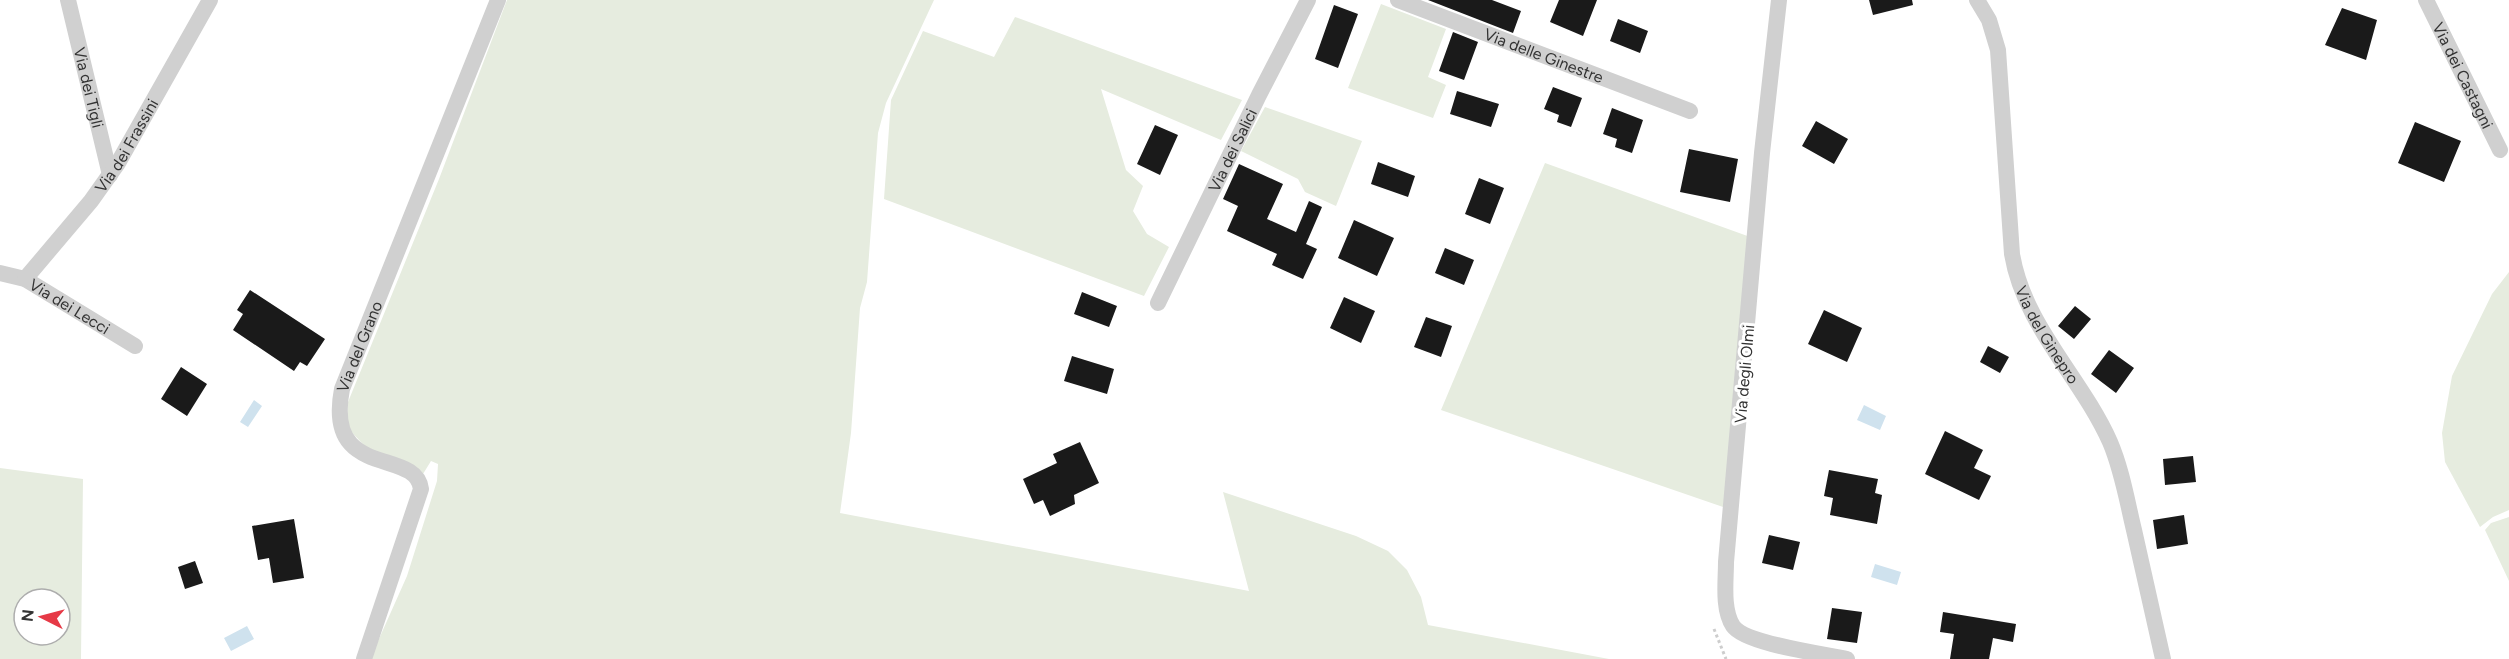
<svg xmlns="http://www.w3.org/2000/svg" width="2509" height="659" viewBox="0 0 2509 659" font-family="Figtree,sans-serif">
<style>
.green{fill:#e6ecdf;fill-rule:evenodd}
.water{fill:#cfe2ee}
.building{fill:#1a1a1a}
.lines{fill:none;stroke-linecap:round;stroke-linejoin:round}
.path{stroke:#cdcdcd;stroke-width:3;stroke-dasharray:3 3;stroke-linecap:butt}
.minor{stroke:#d0d0d0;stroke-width:16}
.labels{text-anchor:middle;stroke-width:6;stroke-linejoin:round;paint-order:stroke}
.street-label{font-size:16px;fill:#333;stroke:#fff}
</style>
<rect width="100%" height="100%" fill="#fff"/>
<path class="green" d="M507,0H934L886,103L878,133L867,282L860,308L851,433L840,513L1249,591L1223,492L1356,536L1388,551L1407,570L1421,597L1428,625L1609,659H370L407,576L437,481L438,464L431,461L423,474L386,469L346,426L348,402L439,179Z
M1381,4L1446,29L1428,77L1446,85L1433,118L1348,88Z
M1015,17L1242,100L1221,140L1101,89L1126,170L1143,186L1133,211L1147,234L1169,247L1144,296L884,199L891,100L923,31L994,57Z
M1265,107L1362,141L1336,206L1305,192L1298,179L1241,151Z
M1545,163L1753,238L1726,508L1441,410Z
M2509,272V510L2493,517L2480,527L2445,462L2442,433L2452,376L2492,294Z
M0,468L83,479L81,659H0ZM24,599H60V635H24Z
M2509,517V581L2485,530L2491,523Z"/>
<path class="water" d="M254,400L262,406L248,427L240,422Z
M1864,405L1886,416L1880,430L1857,420Z
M1875,564L1901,572L1897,585L1871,577Z
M247,626L254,639L231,651L224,638Z"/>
<path class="building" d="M1428,0H1492L1521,11L1513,33Z
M1559,0H1597L1583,36L1550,22Z
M1869,0H1912L1913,5L1873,15Z
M1334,5L1358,14L1338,68L1315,59Z
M2342,8L2377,20L2366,60L2325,45Z
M1618,19L1648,31L1640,53L1610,41Z
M1453,32L1478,42L1464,80L1439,71Z
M1553,87L1582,98L1571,127L1557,122L1559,115L1544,109Z
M1457,91L1499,104L1491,127L1450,114Z
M1612,108L1643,120L1632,153L1615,147L1617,139L1603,134Z
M1816,121L1848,139L1834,164L1802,146Z
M2415,122L2461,141L2444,182L2398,163Z
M1155,125L1178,135L1160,175L1137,164Z
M1689,149L1738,159L1730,202L1680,192Z
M1378,162L1415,176L1408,197L1371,184Z
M1239,164L1283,184L1267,219L1296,232L1309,201L1322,207L1306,244L1317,249L1303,279L1272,265L1277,254L1227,231L1238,206L1223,199Z
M1479,178L1504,188L1490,224L1465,214Z
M1354,220L1394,238L1377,276L1338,258Z
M1445,248L1474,260L1464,285L1435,273Z
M250,290L325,339L307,366L300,362L294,371L233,330L243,314L237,310Z
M1082,292L1117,306L1109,327L1074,314Z
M1344,297L1375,311L1361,343L1330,328Z
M2075,306L2091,319L2074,339L2058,326Z
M1824,310L1862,328L1847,362L1808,344Z
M1426,317L1452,326L1441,357L1414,347Z
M1988,346L2009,357L2000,373L1980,362Z
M2109,350L2134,368L2116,393L2091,374Z
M1072,356L1114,369L1107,394L1064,381Z
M181,367L207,384L187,416L161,399Z
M1945,431L1983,450L1974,468L1991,476L1979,500L1925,474Z
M1080,442L1099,483L1074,495L1075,504L1050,516L1043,500L1034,504L1023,479L1057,463L1053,454Z
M2193,456L2196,482L2165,485L2163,459Z
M1829,470L1878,479L1875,493L1882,495L1877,524L1830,515L1833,498L1824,496Z
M2184,515L2188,544L2157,549L2153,520Z
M294,519L304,578L273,583L269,558L258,560L252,526Z
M1769,535L1800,542L1793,570L1762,563Z
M195,561L203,583L185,589L178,567Z
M1832,608L1862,612L1857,643L1827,639Z
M1943,612L2016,624L2013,642L1993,638L1989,659H1950L1954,634L1940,632Z"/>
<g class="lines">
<path class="path" d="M1714,629L1726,659"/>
<g class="minor">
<path id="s1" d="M68,0L110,175"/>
<path id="s2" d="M1398,0L1690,111"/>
<path d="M1779,0L1762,153L1726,562C1726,581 1722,609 1733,626C1745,644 1824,654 1847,659"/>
<path id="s3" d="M1977,0L1989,20L1998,50L2012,254C2024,326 2081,377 2110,442C2122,470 2127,501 2134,530C2144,573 2153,616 2163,659"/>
<path id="s4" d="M2426,0L2500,150"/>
<path id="s5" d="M0,273L25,279L135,346"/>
<path id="s6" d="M25,279L91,201L118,163L210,0"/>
<path id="s7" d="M1158,303L1259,95L1308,0"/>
<path id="s8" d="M364,659L421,489C416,447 324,481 342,389L498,0"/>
</g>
</g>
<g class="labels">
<g class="street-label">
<text dy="6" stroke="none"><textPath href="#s2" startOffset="156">Via delle Ginestre</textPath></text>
<text dy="6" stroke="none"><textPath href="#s4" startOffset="84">Via dei Castagni</textPath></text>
<text dy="6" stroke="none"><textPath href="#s1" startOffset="90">Via dei Tigli</textPath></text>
<text dy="6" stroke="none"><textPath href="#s6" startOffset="168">Via dei Frassini</textPath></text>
<text dy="6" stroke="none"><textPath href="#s7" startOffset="170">Via dei Salici</textPath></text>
<text dy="6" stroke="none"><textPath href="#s5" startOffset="78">Via dei Lecci</textPath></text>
<text dy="6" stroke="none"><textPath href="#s3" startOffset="348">Via del Ginepro</textPath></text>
<text dy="6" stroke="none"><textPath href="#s8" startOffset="370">Via del Grano</textPath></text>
<text transform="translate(1744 374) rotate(-85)" y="6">Via degli Olmi</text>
</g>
</g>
<g transform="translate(42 617) rotate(276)"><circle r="28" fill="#ffffff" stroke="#adadad" stroke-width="1.5"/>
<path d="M0-4.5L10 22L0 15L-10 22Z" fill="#e63946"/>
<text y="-9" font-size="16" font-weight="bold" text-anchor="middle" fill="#333333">N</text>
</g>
</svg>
